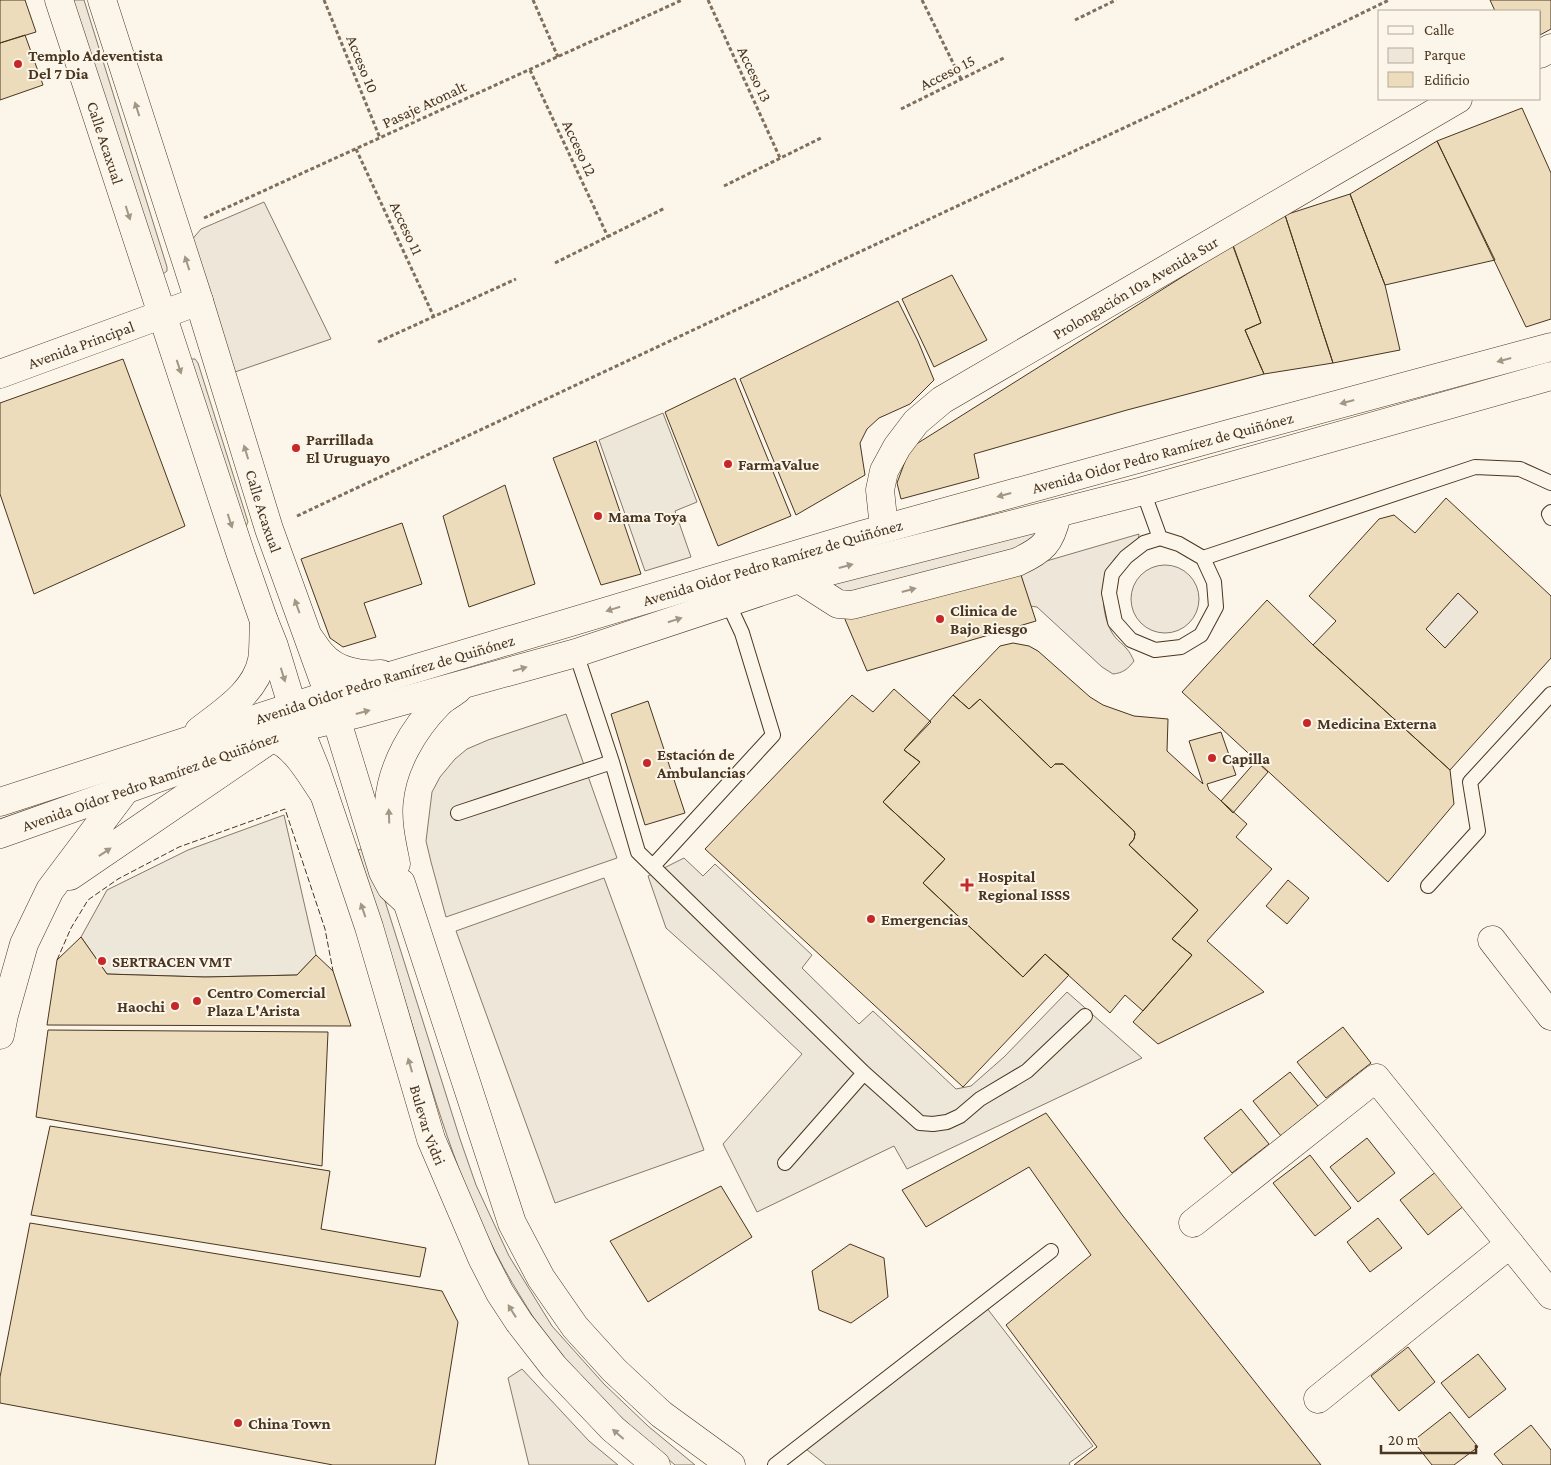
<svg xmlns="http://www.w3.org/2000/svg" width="1551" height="1465" viewBox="0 0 1551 1465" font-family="'Crimson Pro',serif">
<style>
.green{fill:#ede6d9;stroke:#887966}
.parking{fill:#ede7d9;stroke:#887966}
.building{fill:#ecdcbc;stroke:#4a3520;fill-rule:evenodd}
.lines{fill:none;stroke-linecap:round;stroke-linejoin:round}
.lane-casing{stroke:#4a3520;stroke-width:16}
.street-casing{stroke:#4a3520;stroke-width:29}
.primary-casing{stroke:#4a3520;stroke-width:29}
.highway-casing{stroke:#4a3520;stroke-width:29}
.path{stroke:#7f6f5c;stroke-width:3;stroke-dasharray:4 2.5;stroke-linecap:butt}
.lane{stroke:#fbf6e9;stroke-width:14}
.street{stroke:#fbf6e9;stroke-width:28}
.primary{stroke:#fbf6e9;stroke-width:28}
.highway{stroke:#fbf6e9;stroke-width:28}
.fence{stroke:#4a3520;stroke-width:1;stroke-dasharray:6 2.5;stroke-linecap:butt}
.oneway{fill:#a29684}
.poi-dot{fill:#c62828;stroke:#fbf6e9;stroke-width:2}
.labels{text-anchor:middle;stroke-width:4;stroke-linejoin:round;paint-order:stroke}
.poi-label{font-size:16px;font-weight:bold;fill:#4a3520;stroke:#fbf6e9;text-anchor:start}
.street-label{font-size:16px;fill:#4a3520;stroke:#fbf6e9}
</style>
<rect width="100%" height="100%" fill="#fbf6e9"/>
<path class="green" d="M73,0H84L167,267V271L163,274L158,271Z
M264,202L331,339L235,372L190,242L201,229Z
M191,359H195L198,363L248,522L246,526L243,527Z
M1033,528L1041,535L1034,545L855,599L824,589L856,569Z
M1139,534L1138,542C1132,546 1124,550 1118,555C1099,573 1099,617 1115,637C1118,641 1123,644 1126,648C1130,652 1132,657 1134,661C1128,669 1123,673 1113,674L1102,667L1037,607L1030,606L1019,569Z
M1131 599a34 34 0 1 1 68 0a34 34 0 1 1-68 0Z
M1458,593L1478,612L1445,648L1426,629Z
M368,847L460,1139L476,1185L509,1256L552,1326L604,1384L648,1426L695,1465H675C628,1425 580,1381 543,1331C535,1321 529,1310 522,1299C470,1216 443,1127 415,1034C397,973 377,911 358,850Z
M604,878L704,1150L555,1203L456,931Z
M522,1369L589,1441L618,1465H529L508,1378Z"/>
<path class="parking" d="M663,413L697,502L675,511L691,557L645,571L599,440Z
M566,714L617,858L446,917L431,862L426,841L432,792L440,777L455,759L467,749L488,740Z
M284,815L316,955L297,975L205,977L107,974L81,937L107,890L188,850Z
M684,858L703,876L715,864L812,955L802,968L859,1024L873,1011L956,1089L971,1086L1004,1057L1067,992L1142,1058L907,1169L894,1146L757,1212L723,1144L802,1054L714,971L666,928L648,876Z
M983,1303L1093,1446L1069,1463L1070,1465H826L801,1445Z"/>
<path class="building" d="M0,0H25L36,32L0,43Z
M1490,0H1551V29L1540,35V11H1495Z
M25,35L43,85L0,100V43Z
M1522,108L1551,173V319L1526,327L1437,141Z
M1437,141L1495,260L1385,285L1350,194Z
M1350,194L1385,285L1400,350L1333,363L1285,215Z
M1285,215L1333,363L1264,374L1245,330L1261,323L1230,238Z
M1233,245L1261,323L1245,330L1264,374L1127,410L974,454L979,478L901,499L897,483L910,448Z
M952,275L987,340L934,367L902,299Z
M898,301L918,341L934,380L910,404L879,418L867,429L860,443L865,475L796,515L740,379Z
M123,359L185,526L34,594L0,494V403Z
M735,378L791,516L718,546L665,412Z
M596,441L641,574L601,585L553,458Z
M505,485L535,584L469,607L443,516Z
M1446,498L1551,596V658L1450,770L1313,645L1336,621L1309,596L1379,519L1394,515L1415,533ZM1458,593L1478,612L1445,648L1426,629Z
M402,523L422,584L364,603L376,637L343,647L330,638L301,559Z
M1019,569L1036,621L867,671L844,617Z
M1267,600L1313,645L1450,770L1454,804L1388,882L1182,692Z
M1013,643L1029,646L1038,651L1090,697L1103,705L1134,716L1168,719L1167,751L1203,784L1189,741L1221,732L1236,775L1207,784L1209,790L1247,824L1236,837L1272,869L1207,941L1264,992L1158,1044L1133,1022L1192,955L1172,939L1198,910L1129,845L1134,839L1135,834L1134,831L1063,764H1055L1051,768L980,699L969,709L953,695L1000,646Z
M894,689L931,722L904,750L920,762L883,802L945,859L923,883L1023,977L1045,954L1069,975L963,1087L705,849L852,695L873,712Z
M953,695L969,709L980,699L1051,768L1055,764H1063L1134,831L1135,834L1134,839L1129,845L1198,910L1172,939L1192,955L1143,1011L1125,995L1110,1013L1045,954L1023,977L923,883L945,859L883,802L920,762L904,750Z
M648,701L685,813L645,825L611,714Z
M1256,761L1268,772L1233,813L1221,801Z
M1288,880L1309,898L1287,924L1266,906Z
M81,937L107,974L205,977L297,975L316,955L333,971L351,1026L47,1025L57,960Z
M1343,1027L1371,1063L1326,1098L1297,1062Z
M48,1030L328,1032L322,1166L36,1117Z
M1290,1072L1318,1106L1281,1136L1253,1101Z
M1241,1109L1269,1144L1232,1173L1204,1138Z
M1046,1113L1123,1216L1321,1465H1074L1097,1447L1006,1325L1091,1255L1029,1167L926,1227L902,1190Z
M50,1126L330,1171L321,1229L426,1248L420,1277L31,1215Z
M1367,1138L1395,1173L1358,1202L1330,1167Z
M1310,1155L1351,1208L1315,1236L1273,1183Z
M1437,1171L1465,1205L1428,1235L1400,1200Z
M721,1186L752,1237L648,1302L610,1241Z
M1378,1218L1402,1248L1370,1272L1347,1242Z
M30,1223L442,1291L458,1322L435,1465H333L0,1403V1377Z
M850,1244L884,1258L888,1297L851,1323L819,1310L812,1271Z
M1408,1347L1435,1382L1399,1411L1371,1376Z
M1478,1354L1506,1389L1469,1418L1441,1383Z
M1450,1412L1478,1447L1454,1465H1432L1413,1441Z
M1531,1425L1551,1450V1465H1503L1494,1454Z"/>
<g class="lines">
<g class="lane-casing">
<path id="lane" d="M1143,491L1160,538L1179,544L1203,558L1214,582L1216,607L1201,635L1181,647L1155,650L1131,640L1115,622L1109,593L1112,574L1126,557L1144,543L1160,538
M1551,512L1549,514L1551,518
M1203,558L1475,467L1520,469L1551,483
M576,653L612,762L638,852L864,1073L920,1123L933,1124L947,1122L960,1116L980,1099L1027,1071L1085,1016
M458,813L612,762
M653,866L773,735L742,633L728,603
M1428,886L1478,831L1470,782L1551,694
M785,1163L864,1073
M775,1465L1051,1251"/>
</g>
<g class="street-casing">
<g id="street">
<path id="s1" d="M59,0L241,555L264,621L274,646L299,728L316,770L369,927L431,1139L482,1258L500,1293L519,1322L554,1367L613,1429L656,1465"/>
<path id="s2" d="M102,0L199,301L269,529L329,695L383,872L391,887L405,900"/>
<path d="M1540,54L1551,48"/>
<path id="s3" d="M0,374L199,301"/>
<path id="s4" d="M884,528L880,490L884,471L897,447L916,422L942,400L1458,99"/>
<path d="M799,579L838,604L852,605L1017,562C1043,550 1051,543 1057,514"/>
<path d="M401,883L512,1223L541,1278L575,1327L614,1370L661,1414L731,1465"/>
<path d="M1492,940L1551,1016"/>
<path d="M1193,1223L1376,1078L1551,1295"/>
<path d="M1318,1399L1510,1244"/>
</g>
</g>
<g class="primary-casing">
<g id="primary">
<path d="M310,639C314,644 317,650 322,655C336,671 360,676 381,674"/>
<path d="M199,731C223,712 256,692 262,660C264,648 263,634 264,621"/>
<path d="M272,738C294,743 312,777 324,794"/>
<path id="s5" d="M0,802L347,689L865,534L1232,433L1551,347"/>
<path id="s6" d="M0,834L299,728L356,714L576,653L799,579L1143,491L1551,376"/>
<path d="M396,864C392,844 387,823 389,802C392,766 413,729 439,703C444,698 452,694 458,689"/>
</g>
</g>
<g class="highway-casing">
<path id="highway" d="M70,876L272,738
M0,1035L4,1015L24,944L50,890L126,789"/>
</g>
<path class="path" d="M324,0L380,138
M533,0L558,57
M708,0L780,158
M922,0L961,79
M1075,20L1116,0
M530,70L608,237
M901,109L1004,58
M356,149L434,317
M724,186L821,138
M204,218L682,0
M555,263L665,208
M378,342L516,279
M297,516L1196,94L1389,0"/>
<use href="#lane" class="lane"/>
<use href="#street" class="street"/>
<use href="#primary" class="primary"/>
<use href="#highway" class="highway"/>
<path class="fence" d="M57,960L71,928L88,900L118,879L179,847L285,809L325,929L333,971"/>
</g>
<defs><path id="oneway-solid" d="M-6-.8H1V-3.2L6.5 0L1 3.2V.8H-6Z" transform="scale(1.25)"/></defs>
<g class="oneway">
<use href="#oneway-solid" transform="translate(137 109) rotate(-108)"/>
<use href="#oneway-solid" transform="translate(128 213) rotate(72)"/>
<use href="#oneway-solid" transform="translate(187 263) rotate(-108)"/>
<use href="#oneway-solid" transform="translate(1504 360) rotate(165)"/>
<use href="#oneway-solid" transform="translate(179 367) rotate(72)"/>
<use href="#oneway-solid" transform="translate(1347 402) rotate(165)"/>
<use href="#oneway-solid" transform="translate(246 452) rotate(-107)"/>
<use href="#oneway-solid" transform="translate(1004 495) rotate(165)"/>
<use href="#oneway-solid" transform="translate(230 521) rotate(72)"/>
<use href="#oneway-solid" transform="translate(846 566) rotate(-15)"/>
<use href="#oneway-solid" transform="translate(909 590) rotate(-15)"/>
<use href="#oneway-solid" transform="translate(297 606) rotate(-110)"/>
<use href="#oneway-solid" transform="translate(613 609) rotate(163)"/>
<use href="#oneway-solid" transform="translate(675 620) rotate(-18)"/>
<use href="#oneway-solid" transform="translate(520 669) rotate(-16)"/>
<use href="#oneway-solid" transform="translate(283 675) rotate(73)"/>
<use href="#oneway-solid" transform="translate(363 712) rotate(-15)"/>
<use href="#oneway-solid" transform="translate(389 816) rotate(-92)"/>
<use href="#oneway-solid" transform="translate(105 852) rotate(-34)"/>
<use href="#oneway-solid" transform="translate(363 910) rotate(-109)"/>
<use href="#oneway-solid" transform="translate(410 1065) rotate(-106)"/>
<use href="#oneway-solid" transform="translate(512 1311) rotate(-122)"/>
<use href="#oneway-solid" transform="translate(618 1434) rotate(-139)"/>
</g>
<g class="poi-dot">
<circle cx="18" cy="64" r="5"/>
<circle cx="296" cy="448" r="5"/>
<circle cx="728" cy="464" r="5"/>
<circle cx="598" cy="516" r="5"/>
<circle cx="940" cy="619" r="5"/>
<circle cx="1307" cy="723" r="5"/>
<circle cx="1212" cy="758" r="5"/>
<circle cx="647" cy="763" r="5"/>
<path d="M964.5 877.5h5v5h5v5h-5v5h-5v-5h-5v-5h5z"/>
<circle cx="871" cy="919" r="5"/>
<circle cx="102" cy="961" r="5"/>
<circle cx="197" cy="1001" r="5"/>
<circle cx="175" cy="1006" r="5"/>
<circle cx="238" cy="1423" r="5"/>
</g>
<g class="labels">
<g class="poi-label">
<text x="28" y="61">Templo Adeventista<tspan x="28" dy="18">Del 7 Dia</tspan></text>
<text x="306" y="445">Parrillada<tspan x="306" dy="18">El Uruguayo</tspan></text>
<text x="738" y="470">FarmaValue</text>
<text x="608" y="522">Mama Toya</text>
<text x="950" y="616">Clinica de<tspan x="950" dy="18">Bajo Riesgo</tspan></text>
<text x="1317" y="729">Medicina Externa</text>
<text x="657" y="760">Estación de<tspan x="657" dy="18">Ambulancias</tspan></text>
<text x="1222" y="764">Capilla</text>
<text x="978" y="882">Hospital<tspan x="978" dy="18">Regional ISSS</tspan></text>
<text x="881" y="925">Emergencias</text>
<text x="112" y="967">SERTRACEN VMT</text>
<text x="207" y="998">Centro Comercial<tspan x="207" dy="18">Plaza L'Arista</tspan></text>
<text x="165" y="1012" text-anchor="end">Haochi</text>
<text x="248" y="1429">China Town</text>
</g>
<g class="street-label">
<text transform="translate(363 64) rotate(68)" y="6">Acceso 10</text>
<text transform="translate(947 72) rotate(-27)" y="6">Acceso 15</text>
<text transform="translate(755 74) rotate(65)" y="6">Acceso 13</text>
<text transform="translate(424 104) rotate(-25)" y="6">Pasaje Atonalt</text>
<text dy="6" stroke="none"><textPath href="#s1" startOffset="150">Calle Acaxual</textPath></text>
<text transform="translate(580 148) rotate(65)" y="6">Acceso 12</text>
<text transform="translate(407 228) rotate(65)" y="6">Acceso 11</text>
<text dy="6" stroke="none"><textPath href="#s4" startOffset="374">Prolongación 10a Avenida Sur</textPath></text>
<text dy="6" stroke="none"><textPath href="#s3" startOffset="86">Avenida Principal</textPath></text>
<text dy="6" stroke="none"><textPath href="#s5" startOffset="1214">Avenida Oidor Pedro Ramírez de Quiñónez</textPath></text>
<text dy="6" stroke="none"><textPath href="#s2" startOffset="536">Calle Acaxual</textPath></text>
<text dy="6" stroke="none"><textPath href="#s5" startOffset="809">Avenida Oidor Pedro Ramírez de Quiñónez</textPath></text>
<text dy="6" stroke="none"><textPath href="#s5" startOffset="404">Avenida Oidor Pedro Ramírez de Quiñónez</textPath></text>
<text dy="6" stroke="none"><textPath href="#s6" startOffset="159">Avenida Oídor Pedro Ramírez de Quiñónez</textPath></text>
<text dy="6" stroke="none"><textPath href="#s1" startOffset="1184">Bulevar Vidri</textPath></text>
</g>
</g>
<rect x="1378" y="10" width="162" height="90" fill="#fbf6e9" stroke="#b4a999"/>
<rect x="1388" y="26" width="25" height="8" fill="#fbf6e9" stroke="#b4a999"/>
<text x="1424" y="35" font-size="15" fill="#4a3520">Calle</text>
<rect x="1388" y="48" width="25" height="15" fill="#ede6d9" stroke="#b4a999"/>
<text x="1424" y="60" font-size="15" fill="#4a3520">Parque</text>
<rect x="1388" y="72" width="25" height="15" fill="#ecdcbc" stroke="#b4a999"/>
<text x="1424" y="85" font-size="15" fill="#4a3520">Edificio</text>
<path d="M1381 1445v8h95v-8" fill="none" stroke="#4a3520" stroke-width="2.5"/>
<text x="1388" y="1445" font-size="15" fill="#4a3520" stroke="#fbf6e9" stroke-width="4" paint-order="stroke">20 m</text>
</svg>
